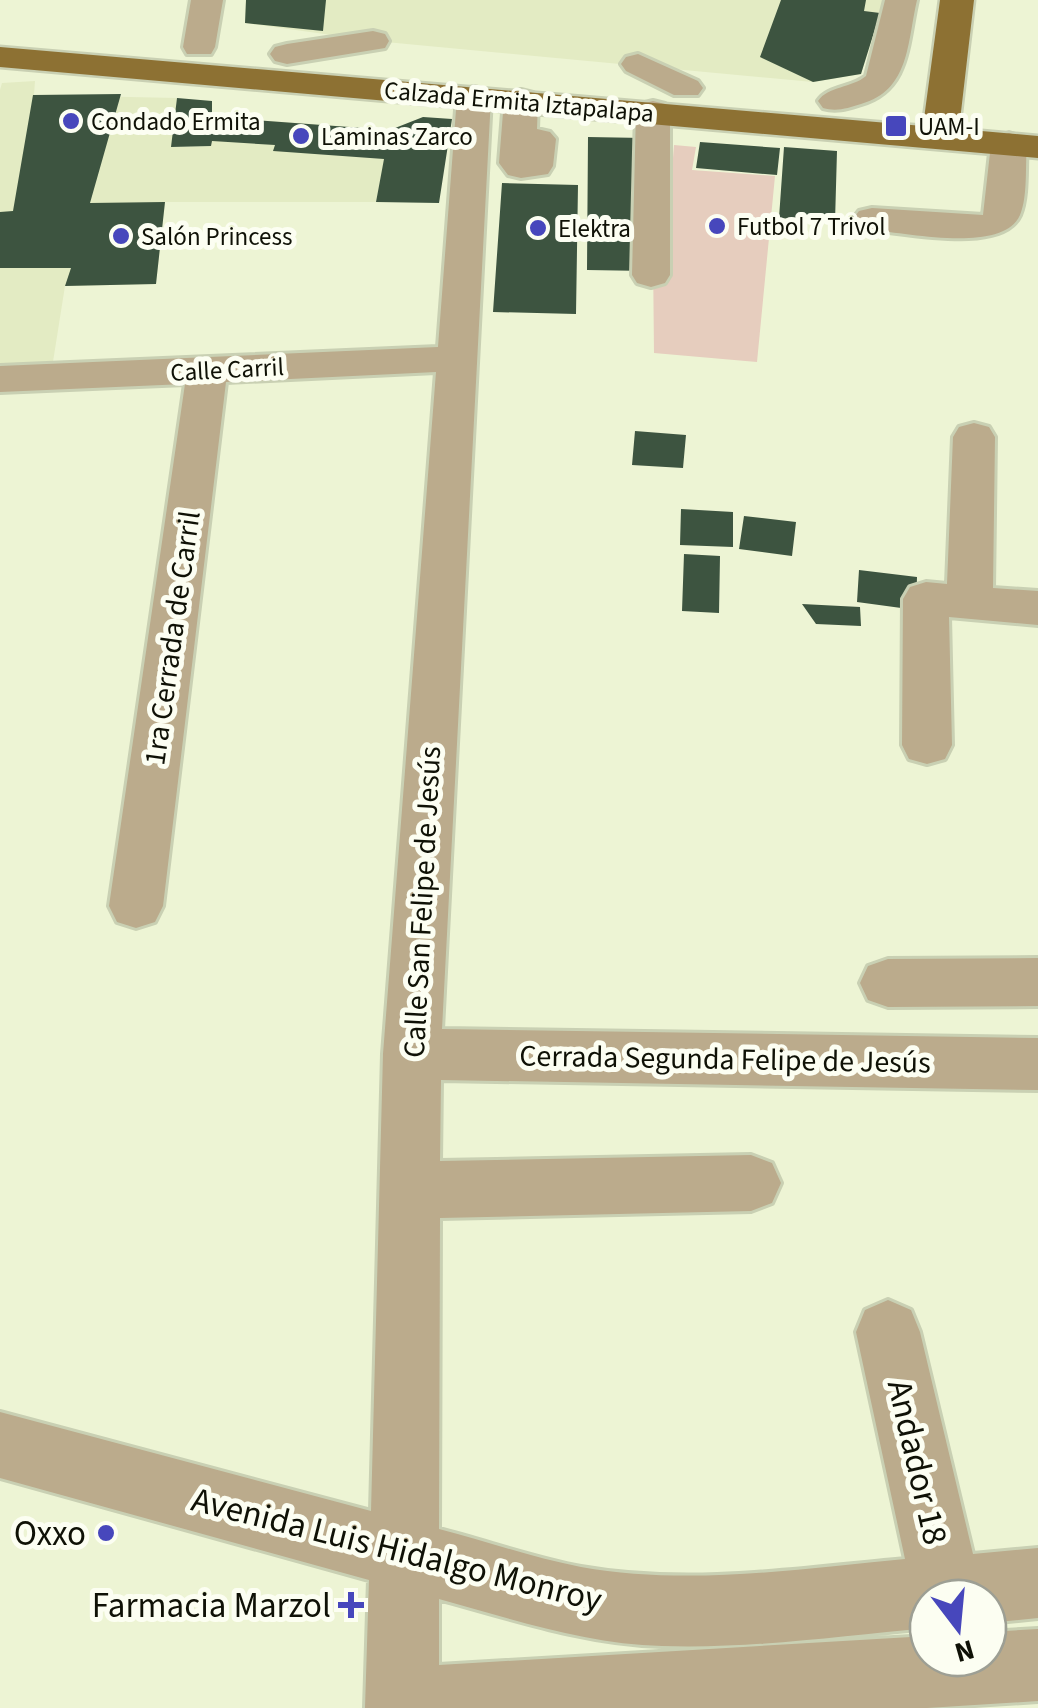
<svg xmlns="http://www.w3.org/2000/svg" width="1038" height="1708" viewBox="0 0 1038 1708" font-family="'Source Sans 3',sans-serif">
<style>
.built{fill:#e3ebc3}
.green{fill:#e6cdbe}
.building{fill:#3d5440}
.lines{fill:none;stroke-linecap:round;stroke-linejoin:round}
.minor-casing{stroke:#c9d0b3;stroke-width:6}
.major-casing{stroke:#c9d0b3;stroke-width:5}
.minor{fill:#bbab8c;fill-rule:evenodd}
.major{fill:#8d7133;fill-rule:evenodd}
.poi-dot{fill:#4747bc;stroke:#fcfef2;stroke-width:4}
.labels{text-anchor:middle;stroke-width:10;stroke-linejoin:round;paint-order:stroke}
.far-street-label{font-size:25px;fill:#0f1106;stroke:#fcfef2}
.far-poi-label{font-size:25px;fill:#0f1106;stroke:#fcfef2;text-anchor:start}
.street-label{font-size:30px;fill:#0f1106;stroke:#fcfef2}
.near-street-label{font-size:35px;fill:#0f1106;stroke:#fcfef2}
.near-poi-label{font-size:35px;fill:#0f1106;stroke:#fcfef2;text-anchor:end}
</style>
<rect width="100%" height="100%" fill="#edf4d4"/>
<path class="built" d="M246,0H884L861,74L813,82L375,41L245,23Z
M35,81L34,95L177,98L172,147L211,146L212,117L390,130L376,202H165L156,284L65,286L52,368L0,370V90L2,83Z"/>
<path class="green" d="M674,145L696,147L692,170L775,176L757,362L654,353L652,157L673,158Z"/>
<path class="building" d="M246,0H326L323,31L245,23Z
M781,0H866L864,11L880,13L861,74L813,82L760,57Z
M121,94L90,203L165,202L156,284L65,286L71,268H0V212L13,211L33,95Z
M177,98L212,101V117L390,130L423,117L452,119L439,203L376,202L384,159L273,151L275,145L212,141L211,146L171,147Z
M588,137L644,138L648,271L587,270Z
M700,142L780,148L777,175L696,168Z
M784,147L837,151L835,222L779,218Z
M502,183L578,185L576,314L493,312Z
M635,431L686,435L683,468L632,465Z
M681,509L733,512V547L680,545Z
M744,516L796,522L792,556L739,549Z
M684,554L720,556L719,613L682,611Z
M859,570L917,577L916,610L857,602Z
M802,604L860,607L861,626L816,624Z"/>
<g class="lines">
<g class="minor-casing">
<path id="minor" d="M191,0H223L215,47L211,54H187L183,47Z
M885,0H917C907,43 910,90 861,104C848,108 837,112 823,108L818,101C828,86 852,88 866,76Z
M373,31L385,34L389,41L385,48L287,64L275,61L270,54L275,47L287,44Z
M638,54L698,81L703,88L698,95H674L626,71L621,64L626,57Z
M474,87L486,90L491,97L442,1029L1038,1038V1090L441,1080L440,1161L751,1155L772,1163L781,1183L772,1203L751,1211L440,1218L439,1529C486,1541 534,1558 581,1567C688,1586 798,1569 905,1559L856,1332L865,1310L888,1300L911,1310L920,1332L973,1554L1038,1548V1618L988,1623V1598H928V1628C840,1636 750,1649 662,1646C586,1644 512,1619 439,1599V1665L928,1636V1658H988V1632L1038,1629V1701L927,1708H365L369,1580L0,1478V1412L371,1511L383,1054L436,372L226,382L163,906L155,922L136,928L117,922L109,906L185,384L0,392V366L438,347L457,97L462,90Z
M521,90L533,93L538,100L537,129L550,132L556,139L553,166L548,174L521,178L508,175L499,163L504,100L509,93Z
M653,101L665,104L670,111V275L665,283L651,287L637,283L632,275L636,111L641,104Z
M1009,133L1021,137L1027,144C1025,165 1028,196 1020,215C1003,254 908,233 872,230L859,227L853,219L859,211L872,208L983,215L991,144L997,137Z
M974,423L989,427L995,437L993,588L1038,591V625L949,617L952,745L945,759L927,764L909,759L902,745L903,599L910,587L926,582L947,584L953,437L959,427Z
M1038,958V1006L888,1007L868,1000L860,983L868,966L888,959Z"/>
</g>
<g class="major-casing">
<path id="major" d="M940,0H974L959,129L1038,136V158L0,67V47L923,126Z"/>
</g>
<use href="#minor" class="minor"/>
<use href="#major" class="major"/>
</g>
<g class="poi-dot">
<circle cx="71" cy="121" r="10"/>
<rect x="884" y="114" width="24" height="24" rx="5"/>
<circle cx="301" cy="136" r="10"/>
<circle cx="717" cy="226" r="10"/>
<circle cx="538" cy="228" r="10"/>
<circle cx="121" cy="236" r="10"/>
<circle cx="106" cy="1533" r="10"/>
<path d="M346 1590h10v10h10v10h-10v10h-10v-10h-10v-10h10z"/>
</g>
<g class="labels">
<g class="far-street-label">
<text transform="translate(519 101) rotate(5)" y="9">Calzada Ermita Iztapalapa</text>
<text transform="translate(227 369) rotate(-3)" y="9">Calle Carril</text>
</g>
<g class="far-poi-label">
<text x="91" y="130">Condado Ermita</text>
<text x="918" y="135">UAM-I</text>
<text x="321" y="145">Laminas Zarco</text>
<text x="737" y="235">Futbol 7 Trivol</text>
<text x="558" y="237">Elektra</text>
<text x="141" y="245">Salón Princess</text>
</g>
<g class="street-label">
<text transform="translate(172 638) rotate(-82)" y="10">1ra Cerrada de Carril</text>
<text transform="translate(422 902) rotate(-87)" y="10">Calle San Felipe de Jesús</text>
<text transform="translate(725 1059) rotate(1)" y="10">Cerrada Segunda Felipe de Jesús</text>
</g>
<g class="near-street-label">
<text transform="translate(918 1462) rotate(77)" y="12">Andador 18</text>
<text transform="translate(397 1549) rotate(14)" y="12">Avenida Luis Hidalgo Monroy</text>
</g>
<g class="near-poi-label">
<text x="86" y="1545">Oxxo</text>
<text x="331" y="1617">Farmacia Marzol</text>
</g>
</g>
<g transform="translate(958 1628) rotate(164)"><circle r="48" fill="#fcfef2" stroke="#9d9f94" stroke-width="2.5"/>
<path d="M0-8L18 38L0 25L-18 38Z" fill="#4747bc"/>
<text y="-15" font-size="28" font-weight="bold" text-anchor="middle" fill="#0f1106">N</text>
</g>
</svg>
